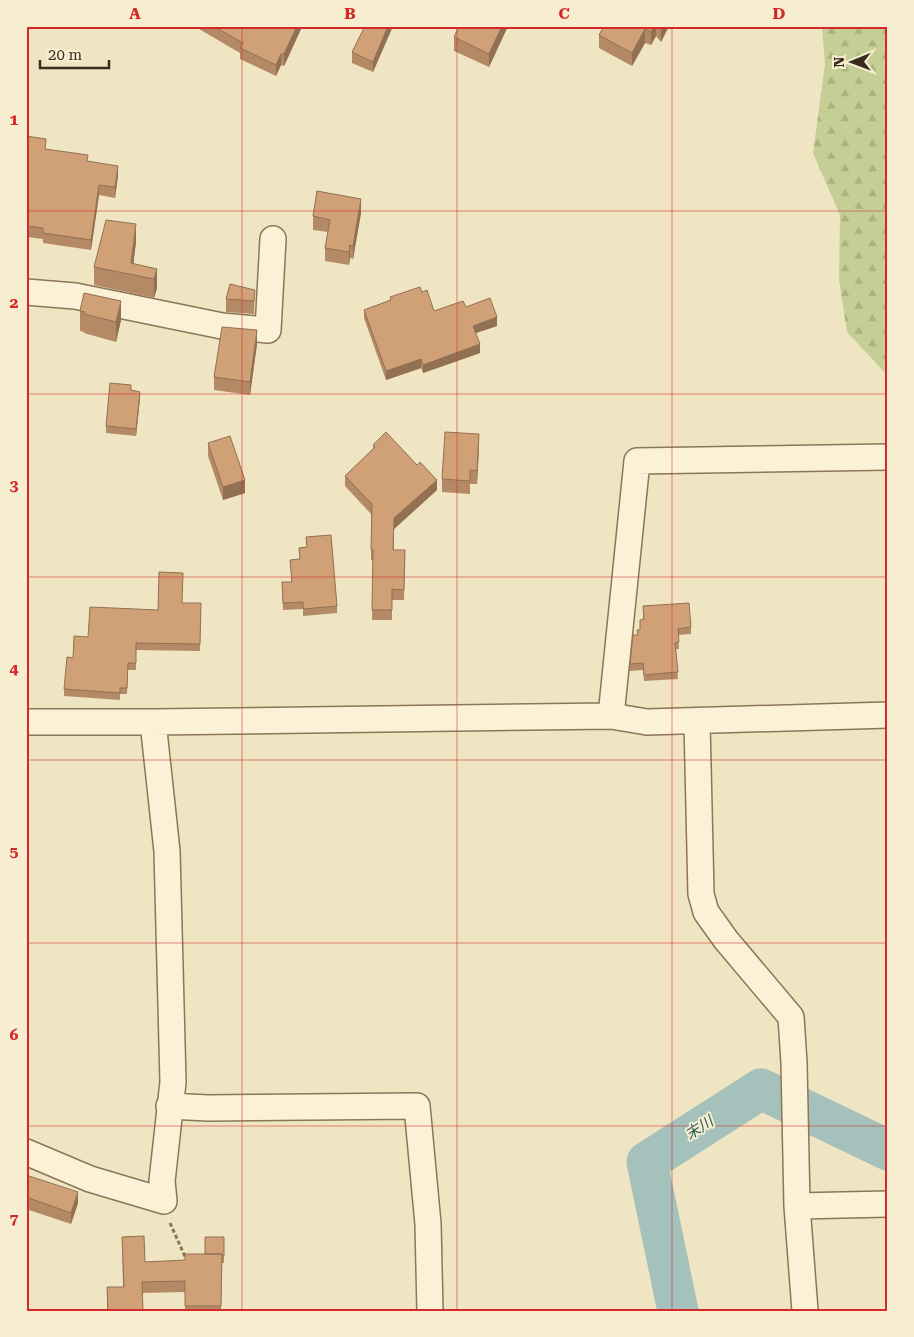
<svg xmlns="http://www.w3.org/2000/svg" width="914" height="1337" viewBox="0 0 914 1337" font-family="'Roboto Serif','Noto Sans JP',serif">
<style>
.forest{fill:url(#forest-firs)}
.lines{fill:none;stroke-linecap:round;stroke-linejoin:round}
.river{stroke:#a4c2bb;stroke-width:41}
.minor-casing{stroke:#8b7658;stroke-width:28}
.path{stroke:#8b7658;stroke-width:3;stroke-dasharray:4 2.5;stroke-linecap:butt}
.minor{stroke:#faf1d6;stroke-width:25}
.wall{fill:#b38a65}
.shaded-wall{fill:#927053}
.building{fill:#d0a076;stroke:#927053}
.grid{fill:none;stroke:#d62828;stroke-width:1;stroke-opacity:0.55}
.labels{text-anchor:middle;stroke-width:4;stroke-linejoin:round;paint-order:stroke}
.water-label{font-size:15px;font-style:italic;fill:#2c5a5a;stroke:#f7eed2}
.neatline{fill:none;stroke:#d62828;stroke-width:2}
.grid-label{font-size:16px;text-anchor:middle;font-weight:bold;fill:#d62828}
</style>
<defs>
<pattern id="forest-firs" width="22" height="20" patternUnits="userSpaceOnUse" patternTransform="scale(1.25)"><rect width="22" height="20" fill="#c5cf95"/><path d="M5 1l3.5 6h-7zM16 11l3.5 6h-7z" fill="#aab280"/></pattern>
</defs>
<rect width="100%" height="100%" fill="#f0e5c2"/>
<path class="forest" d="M822,26H888V376L847,332L839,280L840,215L813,153L825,64Z"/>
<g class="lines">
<path class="river" d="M678,1311L647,1162L761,1089L888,1150"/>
<g class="minor-casing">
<path id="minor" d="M26,292L75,296L222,326L268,330L273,239
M611,716L637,461L888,457
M26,722H153L611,716L647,722L888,715
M697,722L701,894L706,912L726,940L791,1017L794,1063L797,1206L805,1311
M169,1106L208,1108L417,1106L428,1224L430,1311
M26,1152L90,1179L164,1201L162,1181L173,1082L167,851L153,722
M797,1206L888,1204"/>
</g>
<path class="path" d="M170,1223L187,1261"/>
<use href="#minor" class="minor"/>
</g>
<path class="wall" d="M194,26H301V29L284,66L281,65L276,76L240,59V53Z
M393,26L373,72L352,63V52Z
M508,26L489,67L454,51V37Z
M604,26H669L661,42L656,36L651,45L645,43L632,66L599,48V35Z
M26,136L46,149L88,161L118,176L115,198L99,195L91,250L43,243V239L26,237Z
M361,213L353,259L350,258L349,265L325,261V248L328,232L313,230V216Z
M136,242L133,264L157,269V288L154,298L94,285V267Z
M255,290L254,314L226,312V299Z
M422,292L434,311L466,307L497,326L476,333L480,353L423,373L421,368L386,380L364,318V310L390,300V297Z
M80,311L121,320L116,342L84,333V332L80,331Z
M257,344L250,395L214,390V377Z
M131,390L140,398L136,436L106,433V426Z
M208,443L245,493L223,500L208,456Z
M373,445L437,490L394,529V550H405L404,600H392V620H372L373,560H371V514L345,486V476L373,449Z
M479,447L477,484H470V494L442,492V479Z
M306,537L337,606V613L303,616V609L283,610L282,582H292L290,560L300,559L299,548L307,547Z
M182,603H201L200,651L136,650V670H128L127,694H120V700L64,696V689L73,658L88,637Z
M643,606L691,627V634L678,635L679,649H676L678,679L644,681L643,670L630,671V664L638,635L643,619Z
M26,1175L78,1203L71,1224L26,1209Z
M122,1237L145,1262L185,1260L205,1254L224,1237V1263H222L221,1311H185V1292L142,1293L143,1311H107V1287H123Z"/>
<path class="shaded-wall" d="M297,26H301V29L284,66V54Z
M388,26H393L373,72V62Z
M502,26H508L489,67V54Z
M654,26H656V36L651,45V32Z
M662,26H669L661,42V29Z
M645,29V43L632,66V53Z
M281,54V65L276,76V65Z
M118,166V176L115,198V187Z
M99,185V195L91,250V240Z
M361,199V213L353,259V246Z
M136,224V242L132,275L131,263Z
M350,245V258L349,265V252Z
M157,269V288L154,298V279Z
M121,301V320L116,342V322Z
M497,317V326L473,334V326Z
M257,330V344L250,395V382Z
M480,344V353L423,373V365Z
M421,359V368L386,380V371Z
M140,392V398L136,436V429Z
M479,434V447L477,484V471Z
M245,480V493L223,500V487Z
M437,480V490L394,529V518Z
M78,1192V1203L71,1224V1213Z"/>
<path class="building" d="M213,26H297L284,54H281L276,65L240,48L243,43Z
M365,26H388L373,62L352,52Z
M459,26H502L489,54L454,37Z
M604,26H654L651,32L645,29L632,53L599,35Z
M26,136L46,139L45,149L88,155L87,161L118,166L115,187L99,185L91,240L43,233V228L26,226Z
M317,191L361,199L353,246L350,245L349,252L325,248L330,220L313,216Z
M106,220L136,224L131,263L157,269L154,279L94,267Z
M230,284L255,290L254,301L226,299Z
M420,287L422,292L427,290L434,311L463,301L466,307L490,298L497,317L473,326L480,344L423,365L421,359L386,371L364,310L391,300L390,297Z
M84,293L121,301L116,322L84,314L85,312L80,311Z
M222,327L257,330L250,382L214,377Z
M110,383L131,385V390L140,392L136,429L106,426Z
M386,432L417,465L420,462L437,480L394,518L393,550H405L404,590L392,589V610H372L373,549H371L372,504L345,476L375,447L373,445Z
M445,432L479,434L477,471L470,470V481L442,479Z
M230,436L245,480L223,487L208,443Z
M331,535L337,606L303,609V602L283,603L282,582H292L290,560L300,559L299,548L307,547L306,537Z
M159,572L183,573L182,603H201L200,644L136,643V663H128L127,688H120V693L64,689L67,657L73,658L74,636L88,637L90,607L158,610Z
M689,603L691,627L678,629L679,642L675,643L678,672L644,675L643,663L630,664L633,635H638L637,630H640V620L644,619L643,606Z
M26,1175L78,1192L71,1213L26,1197Z
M144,1236L145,1262L185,1260V1254H222L221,1306H185V1281L142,1282L143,1311H108L107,1287H124L122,1237Z
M205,1237H224V1256H222V1254H205Z"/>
<path class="grid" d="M242,26V1311M457,26V1311M672,26V1311M26,211H888M26,394H888M26,577H888M26,760H888M26,943H888M26,1126H888"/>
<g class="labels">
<g class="water-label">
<text transform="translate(699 1128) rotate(-33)" y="5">末川</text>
</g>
</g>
<rect width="914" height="1337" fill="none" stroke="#f7eed2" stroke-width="55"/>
<g transform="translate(852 62) rotate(269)" stroke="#f7eed2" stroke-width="4" paint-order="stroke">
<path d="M0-4L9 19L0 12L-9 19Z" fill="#3a2c1d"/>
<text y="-8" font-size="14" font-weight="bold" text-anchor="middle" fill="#3a2c1d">N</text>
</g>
<path d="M40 60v8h69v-8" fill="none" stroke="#3a2c1d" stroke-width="2.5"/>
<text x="48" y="60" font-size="15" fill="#3a2c1d" stroke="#f7eed2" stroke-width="4" paint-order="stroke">20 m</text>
<rect x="28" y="28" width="858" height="1282" class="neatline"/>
<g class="grid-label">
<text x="135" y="19">A</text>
<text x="350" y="19">B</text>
<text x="564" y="19">C</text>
<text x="779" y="19">D</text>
<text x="14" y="125">1</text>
<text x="14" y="308">2</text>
<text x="14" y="491">3</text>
<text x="14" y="674">4</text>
<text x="14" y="857">5</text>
<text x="14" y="1040">6</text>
<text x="14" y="1224">7</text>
</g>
</svg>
